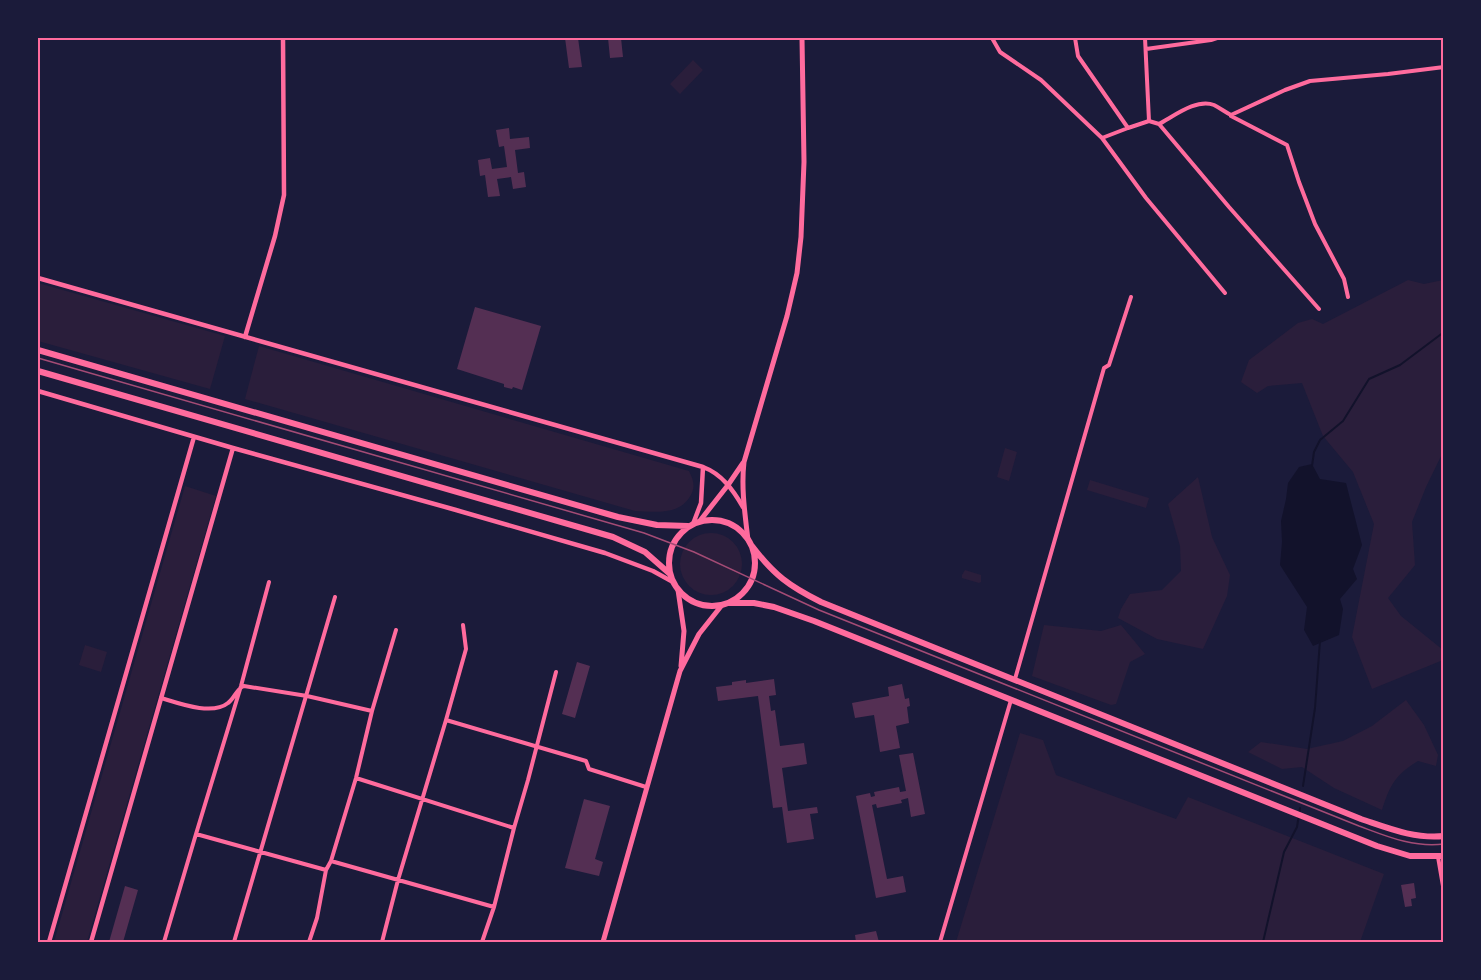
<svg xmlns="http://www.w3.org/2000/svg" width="1481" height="980" viewBox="0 0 1481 980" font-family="Raleway,sans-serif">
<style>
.green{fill:#2a1e3b}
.water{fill:#12122b}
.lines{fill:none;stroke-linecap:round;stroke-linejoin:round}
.stream{stroke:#12122b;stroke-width:2}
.building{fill:#542f53}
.minor{stroke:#ff6b9d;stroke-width:4}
.tertiary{stroke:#ff6b9d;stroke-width:4.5}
.secondary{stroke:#ff6b9d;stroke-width:5}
.primary{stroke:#ff6b9d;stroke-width:6}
.tram{stroke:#a44b75;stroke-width:1.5}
.neatline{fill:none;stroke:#ff6b9d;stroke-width:2}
</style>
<rect width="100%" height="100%" fill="#1b1b3a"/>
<path class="green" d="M693,60L703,70L680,94L670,84Z
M1408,280L1424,284L1443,280V452L1426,487L1412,522L1415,565L1388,598L1401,616L1443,650V660L1372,689L1352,637L1374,524L1353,472L1323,436L1302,383L1268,386L1257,393L1241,382L1249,360L1298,323L1312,319L1323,324Z
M38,283L225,336L210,389L38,341Z
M259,346L689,471C694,481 696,488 689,498C678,515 654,512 635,511L245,399Z
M1005,448L1017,452L1009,481L997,477Z
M1198,477L1212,537L1230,575L1227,596L1203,649L1157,639L1118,618L1121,609L1130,594L1162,590L1181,571L1180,546L1168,504Z
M1090,480L1149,498L1146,508L1087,490Z
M185,486L216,496L87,942H54Z
M680 564a31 31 0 1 1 62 0a31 31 0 1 1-62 0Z
M965,570L981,575V582L979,583L962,578V575Z
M1044,625L1101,631L1121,625L1145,654L1130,662L1116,704L1111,705L1032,676Z
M85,645L107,652L101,672L79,665Z
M1406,700L1424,725L1438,755L1436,766L1418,761C1395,775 1390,785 1382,810L1334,788L1302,767L1282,769L1248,752L1261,742L1307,749L1343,741L1372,726Z
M1020,733L1043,740L1056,775L1176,819L1188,797L1384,874L1360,942H956Z"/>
<path class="water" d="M1312,464L1320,479L1346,483L1362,545L1353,569L1357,579L1340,599L1343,609L1339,635L1313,646L1304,630L1307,607L1280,565L1282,542L1281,521L1286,499L1288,483L1299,467Z"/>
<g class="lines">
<path class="stream" d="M1312,466L1314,452L1320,440L1343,421L1369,379L1400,365L1444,332
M1303,786L1315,708L1320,641
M1263,942L1284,852L1297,827L1300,808"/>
</g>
<path class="building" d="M565,38H578L582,67L569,68Z
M608,38H621L623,57L610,58Z
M509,128L510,139L529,137L530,148L515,150L518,173L524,172L526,187L513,189L511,177L497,179L500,196L488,197L485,175L480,176L478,160L490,158L492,169L507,167L504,146L499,147L496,130Z
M475,307L541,326L522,390L513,387L512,389L504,387V384L457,369Z
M577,662L590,666L575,718L562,714Z
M774,679L776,695L769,696L771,711L775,710L780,746L804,743L807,764L782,768L788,811L817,807L818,813L810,814L814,839L787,843L782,807L773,808L758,696L718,701L716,687L732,685V682L746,680V683Z
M902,684L905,699L909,698L910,706L907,707L909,723L896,726L900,748L880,752L874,715L855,718L852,703L889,696L888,687Z
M913,753L925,814L911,817L908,798L901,800L902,803L877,808L876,804L872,805L887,879L903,876L906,892L876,898L856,796L870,793L871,797L875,796L874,792L899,787L900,792L906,791L899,755Z
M584,799L610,806L595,859L603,862L599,876L565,868Z
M1414,883L1416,898L1411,899L1412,906L1405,907L1401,885Z
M125,886L138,890L123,942H109Z
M876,931L879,942H856L855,935Z"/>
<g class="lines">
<path class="minor" d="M992,38L1000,52L1041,80L1102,138L1146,198L1225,293
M1075,38L1078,56L1128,128
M1145,38L1149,121
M1146,49L1211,40L1217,38
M1231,116L1287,145L1299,182L1315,224L1344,279L1348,297
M1159,124L1229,207L1319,309
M1102,138L1128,128L1149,121L1159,124C1174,116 1197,98 1214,105C1220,108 1225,112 1231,115L1285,90L1310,81L1388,74L1444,67
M1015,679L1104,368L1109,365L1131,297
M161,698C178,703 212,716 228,703C235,698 236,689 244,686L307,696L372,711
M446,720L586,761L589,769L646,787
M356,778L514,828
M196,834L326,870
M1438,857L1444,892
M331,861L494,907
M164,942L196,834L241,686L269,582
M234,942L335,597
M309,942L317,918L326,870L331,861L356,778L372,711L396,630
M382,942L398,880L446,720L466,649L463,625
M482,942L494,907L514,828L528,780L556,672
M940,942L1011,700"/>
<path class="tertiary" d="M38,278L703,467C722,474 733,490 743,507
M245,337L275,236L284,195L283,38
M38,391L233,448L456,510L605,553L653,571L673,582
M693,524L701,503L703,467
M49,942L194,437
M91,942L233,448"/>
<path class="secondary" d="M699,522L728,485L743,463
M748,540C745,514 741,488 744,462L787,316L797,273L801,237L804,162L802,38
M678,590L684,631L681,666
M603,942L680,671L699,634L722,605"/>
<path class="primary" d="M38,350L618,517L657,525L688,526
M38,371L613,537L645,552L670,574
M669 563a43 43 0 1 1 86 0a43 43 0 1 1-86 0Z
M752,546C774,575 789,586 821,602L1361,819C1388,828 1414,839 1444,836
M729,603H754L774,607L814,621L1377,846L1410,856H1444"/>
<path class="tram" d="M38,358L644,533L694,552L819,610L1359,826C1386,836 1413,848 1444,844"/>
</g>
<rect width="1481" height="980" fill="none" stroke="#1b1b3a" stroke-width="78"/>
<rect x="39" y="39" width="1403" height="902" class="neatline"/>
</svg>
